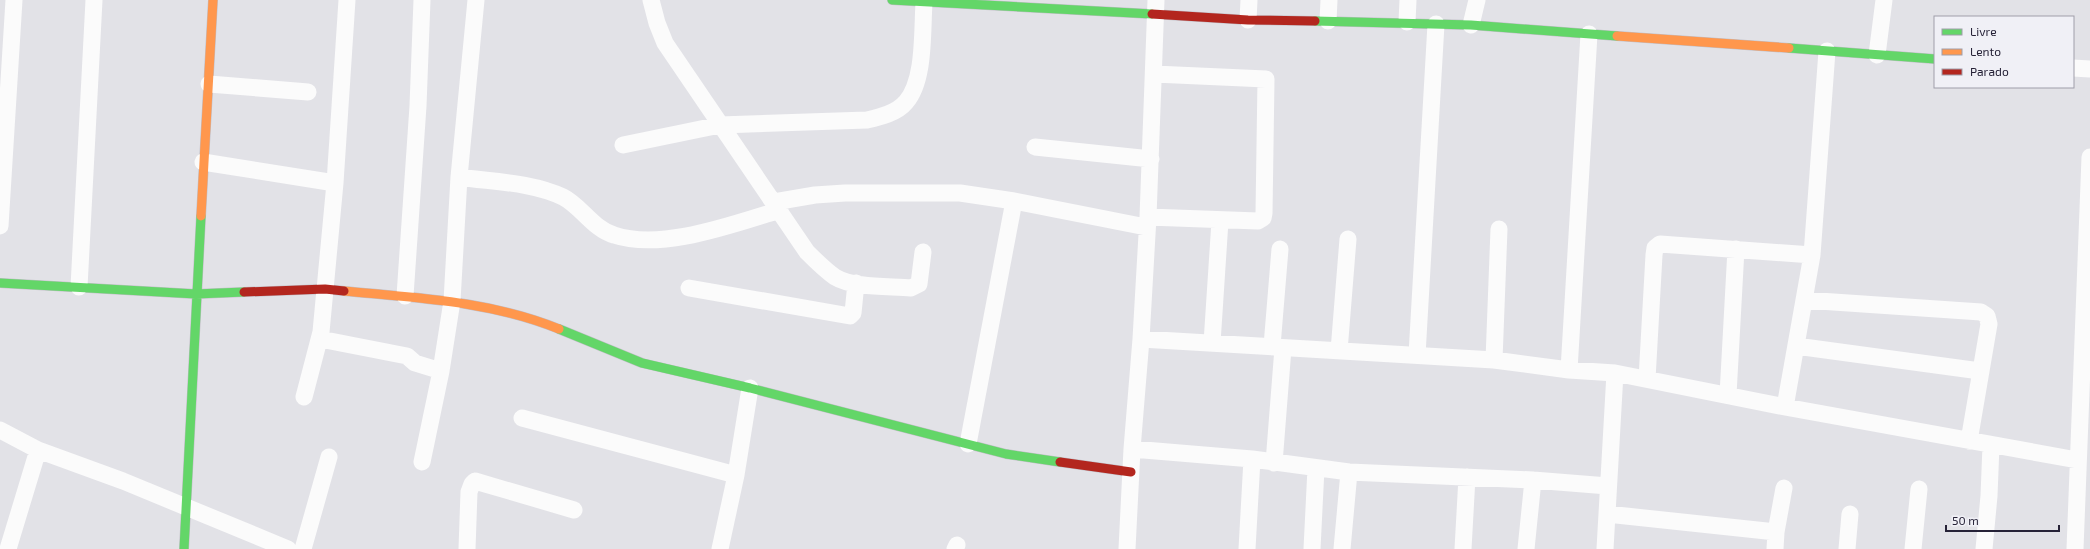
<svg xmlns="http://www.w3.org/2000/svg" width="2090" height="549" viewBox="0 0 2090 549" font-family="'Exo 2',sans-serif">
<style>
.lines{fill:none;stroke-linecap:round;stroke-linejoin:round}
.fast-casing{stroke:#c0bec6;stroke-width:10}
.slow-casing{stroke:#c0bec6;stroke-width:10}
.jam-casing{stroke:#c0bec6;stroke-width:10}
.street{stroke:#fbfbfb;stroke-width:17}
.fast{stroke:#63d668;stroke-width:9}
.slow{stroke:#ff974d;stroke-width:9}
.jam{stroke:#b3261e;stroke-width:9}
</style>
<rect width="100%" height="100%" fill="#e2e2e7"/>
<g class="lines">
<g class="fast-casing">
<path id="fast" d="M892,0L1152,14
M1315,21L1471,25L1617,36
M1789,48L1935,59
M0,283L196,294L244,292
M559,329L642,363L750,388L1006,454L1060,462
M184,549L201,216"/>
</g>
<g class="slow-casing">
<path id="slow" d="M1617,36L1789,48
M201,216L213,0
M344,291C416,298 491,301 559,329"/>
</g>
<g class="jam-casing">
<path id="jam" d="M1152,14L1248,20L1315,21
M244,292L325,289L344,291
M1060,462L1131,472"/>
</g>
<path class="street" d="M651,0L657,23L665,43L807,252C816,261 825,270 835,277C853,288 890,286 911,288L919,284L923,252
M1248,20L1249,0
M1328,21L1329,0
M1407,22L1408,0
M1471,25L1477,0
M1877,55L1884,0
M2073,68L2090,69
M209,84L308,92
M623,145L720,125L867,120C880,117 897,113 906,102C925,80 922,32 924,3
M1035,147L1151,159
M203,162L335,183
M459,177C492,182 532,182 563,197C581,206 593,229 614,235C662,251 733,224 780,210
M774,202L815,195L845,193H960L1014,201L1146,227
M1148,217L1258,221L1263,218L1264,213L1266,79L1154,74
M0,226L14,0
M79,287L94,0
M689,288L850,316L853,313L856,283
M405,296L418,106L422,0
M1804,300L1981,312L1987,316L1989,324L1969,441
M320,339L407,356L415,363L441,371
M1141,339L1494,360L1569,370L1615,373L1785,407L2077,460
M1212,343L1220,221
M1272,346L1280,249
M1796,346L1980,371
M1339,351L1348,239
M1417,355L1436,24
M1494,360L1499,229
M1569,370L1589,34
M1647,379L1654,255L1655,248L1660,244L1812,255
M1728,395L1736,249
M304,397L321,332L335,183L347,0
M1785,407L1812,255L1827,51
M522,418L736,475
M0,430L38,450L123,481L288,549
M968,444L1014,201
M1132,449L1252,459L1349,472L1533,480L1608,486
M422,462L441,371L452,301L459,177L476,0
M1274,463L1283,348
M1607,514L1776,532
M8,549L38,450
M303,549L329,457
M467,549L469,492L472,484L475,481L574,510
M720,549L736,475L750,388
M955,549L957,545
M1127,549L1132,449L1141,339L1148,217L1156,0
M1247,549L1252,459
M1312,549L1316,468
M1342,549L1349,472
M1463,549L1467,477
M1526,549L1533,480
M1605,549L1615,373
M1775,549L1776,532L1784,488
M1847,549L1850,514
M1913,549L1919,489
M1984,549L1989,496L1991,445
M2075,549L2090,157"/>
<use href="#fast" class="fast"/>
<use href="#slow" class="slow"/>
<use href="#jam" class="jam"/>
</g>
<rect x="1934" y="16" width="140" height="72" fill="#f0f0f6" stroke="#9f9eaa"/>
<rect x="1942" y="29" width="20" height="6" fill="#63d668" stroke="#9f9eaa"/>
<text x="1970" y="36" font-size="12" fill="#262237">Livre</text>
<rect x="1942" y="49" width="20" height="6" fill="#ff974d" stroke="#9f9eaa"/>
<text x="1970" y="56" font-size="12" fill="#262237">Lento</text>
<rect x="1942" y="69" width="20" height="6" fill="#b3261e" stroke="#9f9eaa"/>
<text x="1970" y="76" font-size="12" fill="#262237">Parado</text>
<path d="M1946 525v6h113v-6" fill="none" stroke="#262237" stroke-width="2"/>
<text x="1952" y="525" font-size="12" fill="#262237" stroke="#f0f0f6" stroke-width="3" paint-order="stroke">50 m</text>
</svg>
